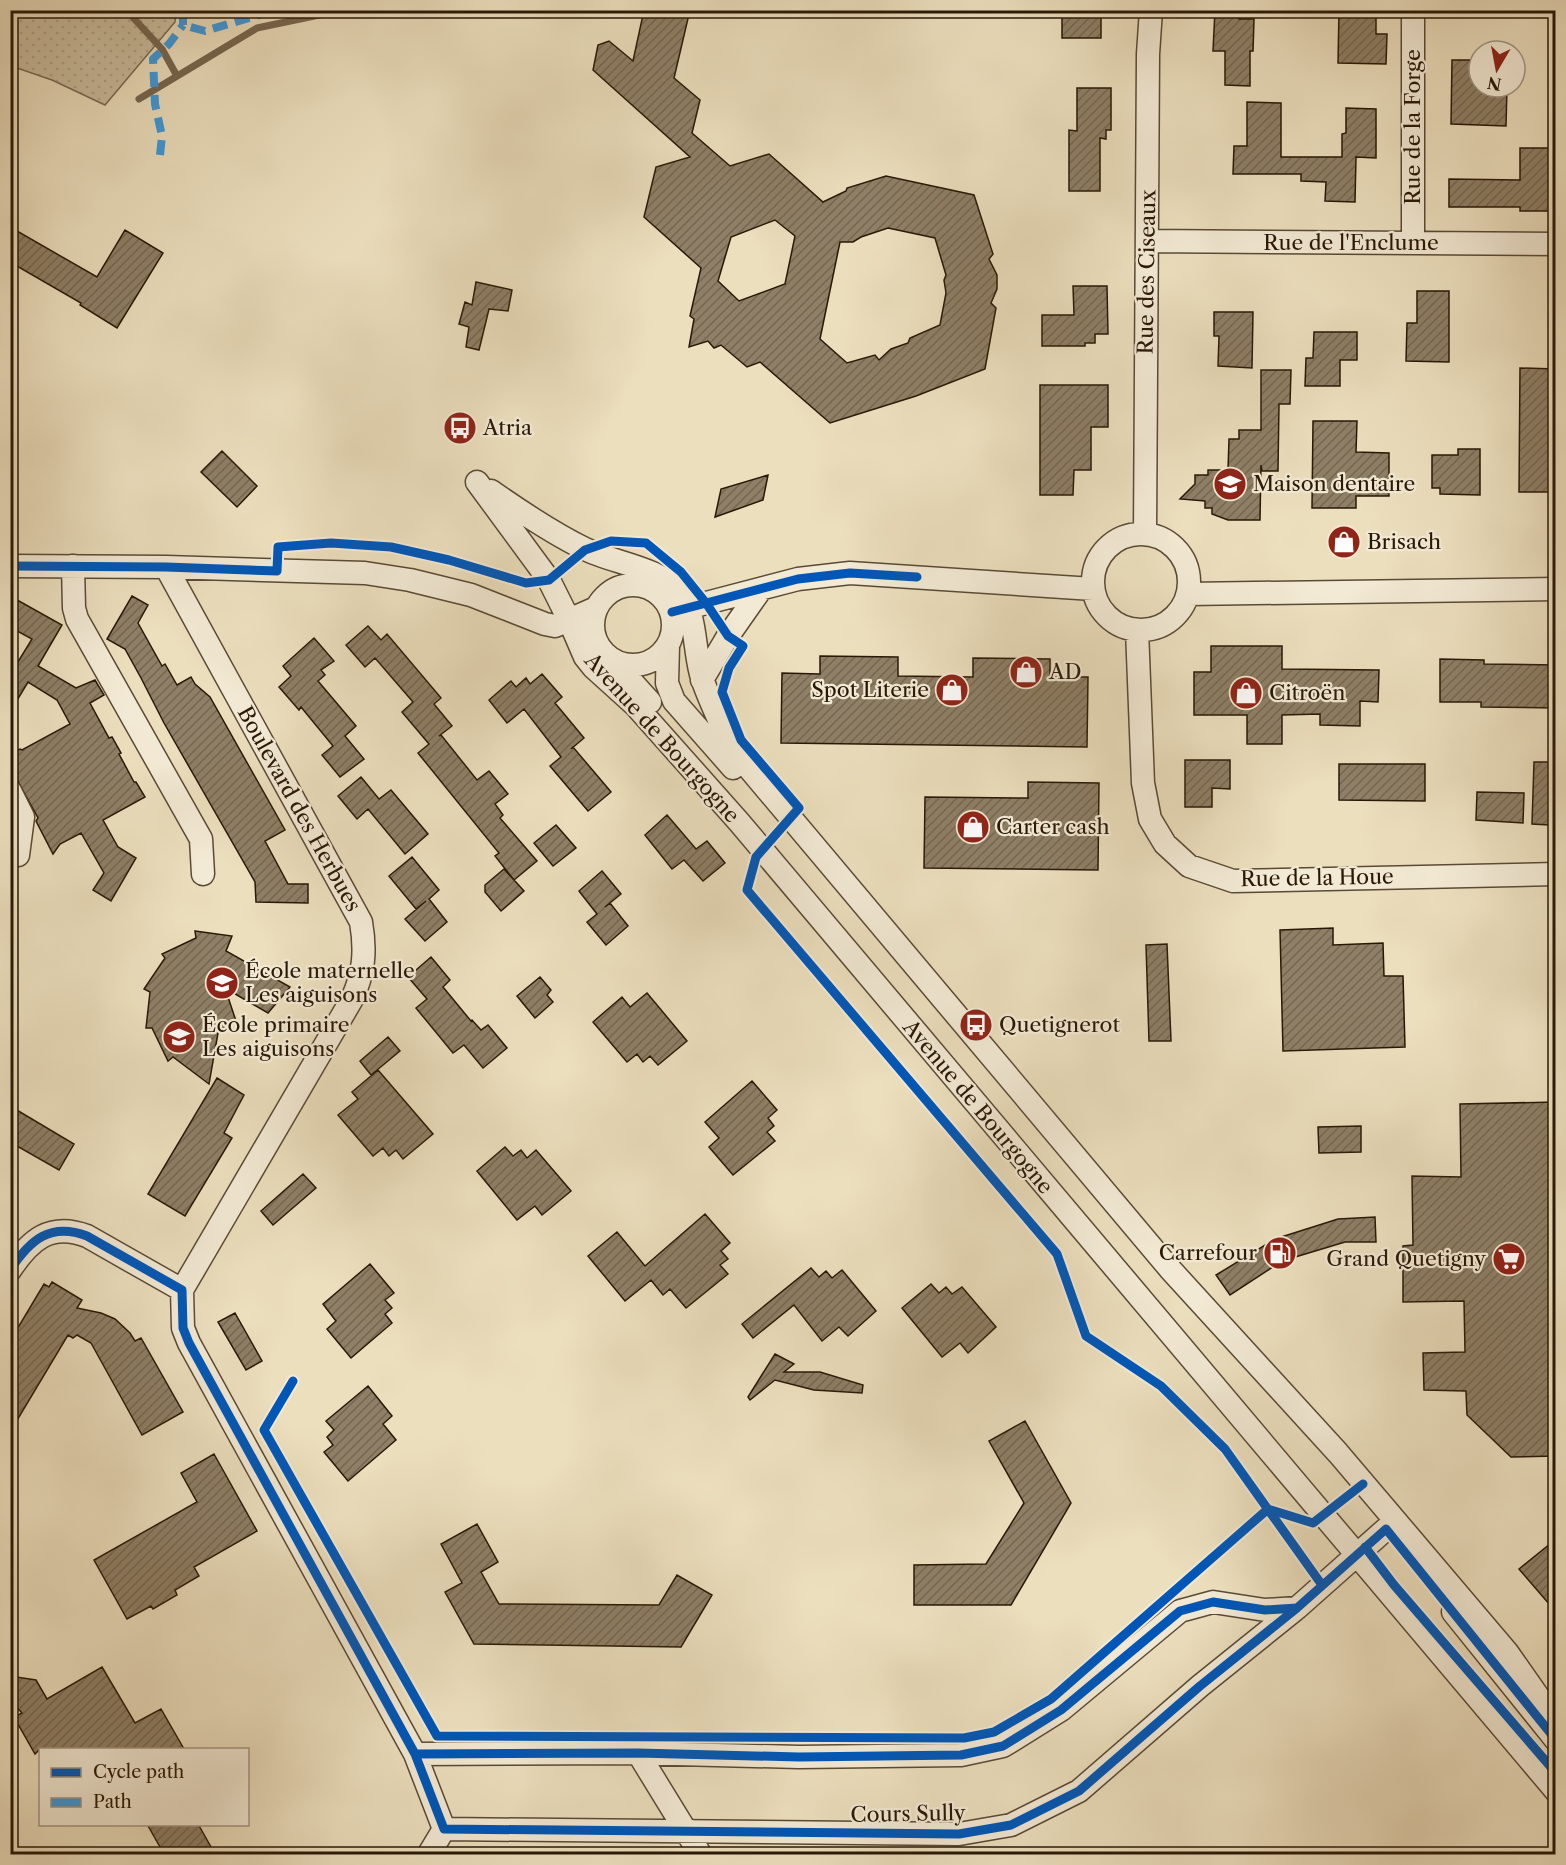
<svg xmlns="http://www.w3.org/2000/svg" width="1566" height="1865" viewBox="0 0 1566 1865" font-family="'Libre Caslon Text',serif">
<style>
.grass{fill:url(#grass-dots);stroke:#7a6a53;stroke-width:1.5}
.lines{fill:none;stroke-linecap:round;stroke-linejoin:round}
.stream{stroke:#766750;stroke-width:7}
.building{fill:url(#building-hatch);stroke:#291807;stroke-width:1.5;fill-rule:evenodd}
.minor-casing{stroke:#5a4a35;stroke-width:25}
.minor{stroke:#f3ead5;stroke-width:22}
.quiet{stroke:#3d9add;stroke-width:8;stroke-dasharray:15 8;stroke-linecap:butt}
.cycleway-casing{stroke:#f3ead5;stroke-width:13}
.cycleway{stroke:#0057b8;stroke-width:9}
.labels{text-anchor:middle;stroke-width:4.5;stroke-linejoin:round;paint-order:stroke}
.street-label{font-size:21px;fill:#291807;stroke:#f3ead5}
.poi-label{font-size:21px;fill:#291807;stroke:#f3ead5;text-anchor:start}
</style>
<defs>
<pattern id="grass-dots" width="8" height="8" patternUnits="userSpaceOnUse" patternTransform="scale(1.5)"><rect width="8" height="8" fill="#cbbd9f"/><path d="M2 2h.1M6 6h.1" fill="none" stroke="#aea287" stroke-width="1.8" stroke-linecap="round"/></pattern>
<pattern id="building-hatch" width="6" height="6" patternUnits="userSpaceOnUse" patternTransform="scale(1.5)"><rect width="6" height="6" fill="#8e7f66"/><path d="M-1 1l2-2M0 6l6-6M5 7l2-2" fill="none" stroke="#746752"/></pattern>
</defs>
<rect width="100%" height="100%" fill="#ecdfbe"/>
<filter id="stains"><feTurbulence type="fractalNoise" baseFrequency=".00333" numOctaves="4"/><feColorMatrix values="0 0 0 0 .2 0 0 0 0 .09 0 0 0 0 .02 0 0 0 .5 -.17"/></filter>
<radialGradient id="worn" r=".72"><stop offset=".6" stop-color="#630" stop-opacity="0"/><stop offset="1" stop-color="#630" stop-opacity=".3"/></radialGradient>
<path class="grass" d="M11,10H176V11L175,22L105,105L52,80L11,66Z"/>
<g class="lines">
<path class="stream" d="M126,10L162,49L177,76
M139,99L257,28L343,10"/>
</g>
<path class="building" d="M644,10H690L674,78L700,100L692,133L730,166L769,154L823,202L846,191L847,188L886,176L974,195L993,254L989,259L997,275V289L991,303L996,308L985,369L916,396L830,423L760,362L747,367L721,345L714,348L708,341L689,347L694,319L690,316L701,268L644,217L656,167L690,157L593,70L598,45L609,41L633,61ZM775,220L795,236L785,284L739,301L718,281L731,237ZM888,228L935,238L946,275L944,280L946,293L940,325L910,338L908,343L891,349L879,360L875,355L847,363L820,339L840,242H853L861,237Z
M1062,10H1101V38H1062Z
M1215,10H1239V19H1254L1253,51H1250V86L1225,85V51H1213Z
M1339,10H1376V34H1387L1386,64L1338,63Z
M1452,60H1471V71L1479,72V87L1507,88L1506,126L1451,124Z
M1077,88H1111V130H1106V139L1100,138V191H1069V130L1077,131Z
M1247,102L1281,103V157H1342V134L1346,133V108L1376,109V158L1356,157L1355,202L1325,201L1326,182L1301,181V174H1233L1234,146H1247Z
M1520,148H1555L1556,211H1520V207H1449V179L1520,180Z
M10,227L97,277L125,230L163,253L117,328L80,305L81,303L10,262Z
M476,282L512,290L508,311L489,309L479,350L466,347L469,327L459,324L465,302L472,305Z
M1073,286H1107L1108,334H1095V343H1085V346H1042V315H1074Z
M1417,291H1449V362L1406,361L1407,323H1417Z
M1214,312H1253L1252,368L1218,366L1219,336H1214Z
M1314,332H1357V360H1340V386H1305L1306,358H1313Z
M1520,368L1556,369V492H1519Z
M1261,370H1291L1290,404H1279L1278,471H1262L1261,465L1260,520H1228L1212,514V508H1205V501L1180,499L1195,484V475H1208V470H1228L1229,439H1239V430H1261Z
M1040,385H1108V427H1091V470H1074L1073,495H1040Z
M1313,421H1357L1356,452L1389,453V496H1356V508H1312Z
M1458,449H1480V495L1440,494V488H1432V455H1458Z
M222,451L257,486L237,507L201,472Z
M768,475L763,500L715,517L721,489Z
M10,596L62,625L38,666L76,688L95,680L104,695L90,703L109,738L112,737L121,753L119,754L134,782H136L145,797L103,820L118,847L136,858L111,901L93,890L104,873L81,833L60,844L53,854L36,821L38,818L10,767V754L20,749L22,750L70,724L57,700L28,682L10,712V675L32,639L10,627Z
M132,596L148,605L138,623L162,666L165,664L177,685L191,677L195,684L210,697L285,830L265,841L288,884H308V903L256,902L255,882L164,723L141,678L125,649L107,639Z
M368,626L381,640L387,634L441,698L434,704L452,726L439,736L441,735L477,780L489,771L508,794L495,804L503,815L500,818L537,861L514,880L495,856L499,853L418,753L429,744L402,712L413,702L375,658L365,667L346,645Z
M314,638L334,661L321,670L325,675L318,681L356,726L345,736L364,759L340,777L322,755L333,746L301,707L299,710L279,687L291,676L283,666Z
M1211,646H1282V669L1379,670L1378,702L1360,701V726L1320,725V714L1282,715V744H1247V715H1194V672H1211Z
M820,656L898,657V676L973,677V658L1050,659V677H1088L1087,747L781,743L782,673L820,674Z
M1440,659L1484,660V664L1556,665V708L1481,707V702H1440Z
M542,674L562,697L555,703L584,738L571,749L573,747L611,792L588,811L550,766L561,757L524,709L507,723L489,700L511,681L516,687L526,678L530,684Z
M1185,760H1230V789L1212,788V807H1185Z
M1534,762H1551L1549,825L1532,824Z
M1339,764H1425V801L1339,800Z
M361,777L379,799L391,790L428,834L405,854L368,809L357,819L338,796Z
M1028,782L1099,783L1098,870L924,868L925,797L1028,798Z
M1477,792L1524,793L1523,823L1476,820Z
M667,815L696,849L707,841L725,863L703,881L684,860L672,869L645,835Z
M556,825L576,848L553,866L534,843Z
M412,857L439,890L429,899L447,922L425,941L405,919L426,901L416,909L389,876Z
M504,869L524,891L501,911L485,892V885Z
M602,871L621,894L605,907L610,903L628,926L606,945L587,922L597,914L579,891Z
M1333,928V945L1383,943L1384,976H1403L1405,1047L1283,1051L1280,930Z
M195,931L232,936L226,951L290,987L268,1013L225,988L236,1021L218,1033L209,1084L173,1057L168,1061L152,1028H146L150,992L144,989L165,958L162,954L196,938Z
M1167,944L1171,1041H1149L1146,945Z
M431,957L450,980L443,987L471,1021L472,1020L481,1030L488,1025L507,1048L483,1068L464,1045L453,1053L416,1008L427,999L408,977Z
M540,977L551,990L547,995L553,1002L535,1018L517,996Z
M647,993L687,1041L658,1065L650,1056L643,1062L637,1054L627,1062L593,1022L622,997L630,1007Z
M388,1037L400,1051L371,1075L360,1061Z
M378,1070L433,1134L403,1159L396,1150L389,1156L383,1148L373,1156L338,1115L358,1099L352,1092Z
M217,1078L244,1095L224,1133L232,1138L185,1216L148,1194Z
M752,1081L777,1110L768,1118L774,1126L767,1132L775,1141L733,1175L709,1147L719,1138L705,1122Z
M1556,1102V1456L1511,1457L1467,1415L1466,1391L1424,1390L1423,1353L1465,1352L1464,1301L1403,1302V1246L1413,1245L1412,1176L1461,1177L1460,1104Z
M10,1106L74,1144L59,1170L10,1142Z
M1361,1126V1152L1319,1153L1318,1127Z
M505,1147L513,1156L521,1150L527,1158L536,1150L571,1191L542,1215L535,1206L517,1220L477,1171Z
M303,1174L316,1188L273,1225L261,1211Z
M705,1214L730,1243L721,1251L728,1259L720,1265L728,1274L686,1308L670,1289L663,1295L651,1280L625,1301L588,1256L617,1232L645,1266Z
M1375,1217L1376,1242H1345L1282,1261L1230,1295L1216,1275L1275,1239L1338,1219Z
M370,1264L394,1293L385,1300L392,1308L385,1314L392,1323L351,1358L327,1329L336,1321L323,1304Z
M811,1268L819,1277L826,1271L832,1278L842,1270L876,1311L848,1336L839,1327L822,1341L794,1305L753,1338L742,1324Z
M52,1282L82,1300L77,1308L101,1313L115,1319L130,1333L135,1341L141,1338L183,1412L142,1435L91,1343L77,1335L73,1338L68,1335L10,1432V1341L44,1284L49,1287Z
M931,1284L939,1293L946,1287L952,1294L962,1287L996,1327L968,1353L960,1343L942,1357L902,1308Z
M235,1313L262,1361L246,1370L218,1322Z
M775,1354L794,1364L784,1372H820L863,1385L862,1393L814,1390L775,1380L750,1400L748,1397Z
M368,1386L392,1416L383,1424L396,1440L348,1481L324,1452L333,1445L327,1437L334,1430L326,1421Z
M1025,1421L1071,1503L1011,1605H914V1565L986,1564L1024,1503L989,1441Z
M214,1454L257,1531L194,1567L199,1576L175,1590L177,1595L153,1609L151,1606L127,1619L94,1560L197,1502L181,1473Z
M477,1524L498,1562L481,1572L499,1604L659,1605L677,1575L712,1595L681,1647L474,1644L445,1592L462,1583L441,1544Z
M1556,1539V1612L1519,1569Z
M102,1667L135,1723L161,1709L184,1749H40L35,1754L14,1717L22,1713L10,1700V1676L36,1680L47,1699Z
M147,1824H198L215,1854H164Z"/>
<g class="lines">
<g class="minor-casing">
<path id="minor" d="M1413,10V243
M1147,241L1556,244
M477,482L549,580L569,620L585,657L593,667L635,705L739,822L1556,1791
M491,491C521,512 552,533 585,549C613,563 660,567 680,593C698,617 693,653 703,681C711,704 722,726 732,748L1170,1269L1338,1453L1507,1652L1556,1722
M1145,533L1148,54L1151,10
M1093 582a48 48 0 1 1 96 0a48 48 0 1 1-96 0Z
M10,566L166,567L365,573L410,580L471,595L545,624L555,626L596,608
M73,566L74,608L77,619L201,839L203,874
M166,567L361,922C366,951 364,973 352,999L182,1290L183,1328L189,1343L415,1754L444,1829
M593 625a40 40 0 1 1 80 0a40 40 0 1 1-80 0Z
M1188,594L1556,589
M672,612L798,579L850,573L1093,589
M1137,630L1143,783L1150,819L1165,844L1189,866L1233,881L1556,874
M668,646L667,683L674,701L733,768
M611,659L650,702
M702,680L728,636L761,589
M10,791L23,817L18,855
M10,1270C30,1240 50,1222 87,1236L182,1290
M1453,1612L1556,1740
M638,1753L700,1854
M415,1754L638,1753L799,1757L961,1755L1003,1746L1061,1710L1180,1611L1213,1602L1265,1610L1297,1608
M444,1829L959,1834L1011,1825L1079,1791L1200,1686L1297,1608L1386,1529
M429,1854L444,1829"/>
</g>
<use href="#minor" class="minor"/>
<path class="quiet" d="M183,10V25L205,31L276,10
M160,155L162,136L155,104L153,59L169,44L183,25"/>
<g class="cycleway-casing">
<path id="cycleway" d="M10,566L166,567L277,571L278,547L331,543L391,547L449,560L526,583L549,580L585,550L611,541L646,543L681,572L706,603L728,636L743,646L729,668L722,692L741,740L799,808L756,857L747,890L1057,1254L1086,1336L1161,1386L1225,1449L1322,1585
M672,612L798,579L850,573L917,577
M10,1270C30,1240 50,1222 87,1236L182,1290L183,1328L189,1343L415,1754L444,1829L959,1834L1011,1825L1079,1791L1200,1686L1297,1608L1386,1529L1556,1740
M293,1381L264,1430L437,1736L964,1738L994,1732L1051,1699L1268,1509L1313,1523L1363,1484
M1365,1547L1394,1585L1556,1773
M415,1754L638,1753L799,1757L961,1755L1003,1746L1061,1710L1180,1611L1213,1602L1265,1610L1297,1608"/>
</g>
<use href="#cycleway" class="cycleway"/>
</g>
<defs>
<g id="bus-disc" transform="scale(1.725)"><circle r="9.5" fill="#8f2418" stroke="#f3ead5"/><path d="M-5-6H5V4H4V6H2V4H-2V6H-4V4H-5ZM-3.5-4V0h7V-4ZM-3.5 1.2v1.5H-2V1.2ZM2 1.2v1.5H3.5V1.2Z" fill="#fff"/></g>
<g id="university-disc" transform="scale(1.725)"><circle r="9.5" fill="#8f2418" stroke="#f3ead5"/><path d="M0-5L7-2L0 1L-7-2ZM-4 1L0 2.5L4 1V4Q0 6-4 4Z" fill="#fff"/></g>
<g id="shop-disc" transform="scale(1.725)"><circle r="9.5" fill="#8f2418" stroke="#f3ead5"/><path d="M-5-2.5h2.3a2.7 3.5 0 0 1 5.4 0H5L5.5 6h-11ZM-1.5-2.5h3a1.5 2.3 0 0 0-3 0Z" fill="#fff"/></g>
<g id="school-disc" transform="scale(1.725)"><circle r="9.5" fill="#8f2418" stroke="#f3ead5"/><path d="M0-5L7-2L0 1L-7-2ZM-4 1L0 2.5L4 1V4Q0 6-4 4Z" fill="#fff"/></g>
<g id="fuel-disc" transform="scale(1.725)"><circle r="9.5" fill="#8f2418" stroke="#f3ead5"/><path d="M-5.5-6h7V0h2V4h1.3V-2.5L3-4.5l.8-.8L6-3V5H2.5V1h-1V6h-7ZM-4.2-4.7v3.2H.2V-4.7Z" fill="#fff"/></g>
<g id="supermarket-disc" transform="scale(1.725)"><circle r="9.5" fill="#8f2418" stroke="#f3ead5"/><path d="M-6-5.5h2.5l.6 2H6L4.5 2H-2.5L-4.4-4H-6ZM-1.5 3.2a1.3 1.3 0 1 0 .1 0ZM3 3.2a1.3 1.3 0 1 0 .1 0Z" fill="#fff"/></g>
</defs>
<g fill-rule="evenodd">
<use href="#bus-disc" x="460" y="428"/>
<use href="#university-disc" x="1230" y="484"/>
<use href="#shop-disc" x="1344" y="542"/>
<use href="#shop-disc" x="1026" y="672"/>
<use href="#shop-disc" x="952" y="690"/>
<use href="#shop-disc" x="1246" y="693"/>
<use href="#shop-disc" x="973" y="827"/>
<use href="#school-disc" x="222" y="983"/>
<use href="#bus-disc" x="976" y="1025"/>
<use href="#school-disc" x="179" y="1037"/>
<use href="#fuel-disc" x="1280" y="1253"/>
<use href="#supermarket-disc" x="1509" y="1259"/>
</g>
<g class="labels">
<g class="street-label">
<text transform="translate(1413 127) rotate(-90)" y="7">Rue de la Forge</text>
<text x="1351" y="250">Rue de l'Enclume</text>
<text transform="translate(1147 272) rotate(-89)" y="7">Rue des Ciseaux</text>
<text transform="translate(662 738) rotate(48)" y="7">Avenue de Bourgogne</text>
<text transform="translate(299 809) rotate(61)" y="7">Boulevard des Herbues</text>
<text transform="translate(1317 878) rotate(-1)" y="7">Rue de la Houe</text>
<text transform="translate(978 1107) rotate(50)" y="7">Avenue de Bourgogne</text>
<text transform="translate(908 1814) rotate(-1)" y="7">Cours Sully</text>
</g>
<g class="poi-label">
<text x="483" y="435">Atria</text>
<text x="1253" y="491">Maison dentaire</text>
<text x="1367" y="549">Brisach</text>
<text x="1049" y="679">AD</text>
<text x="929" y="697" text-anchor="end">Spot Literie</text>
<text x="1269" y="700">Citroën</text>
<text x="996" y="834">Carter cash</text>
<text x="245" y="978">École maternelle<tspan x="245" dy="24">Les aiguisons</tspan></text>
<text x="202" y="1032">École primaire<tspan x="202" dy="24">Les aiguisons</tspan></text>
<text x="999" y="1032">Quetignerot</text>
<text x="1257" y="1260" text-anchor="end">Carrefour</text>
<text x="1486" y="1266" text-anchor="end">Grand Quetigny</text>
</g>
</g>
<rect width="1566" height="1865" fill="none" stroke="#ecdfbe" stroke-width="36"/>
<rect x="12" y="12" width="1542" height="1841" fill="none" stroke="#291807" stroke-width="3"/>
<rect x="18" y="18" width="1530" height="1829" fill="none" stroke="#291807" stroke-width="1.5"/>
<rect x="39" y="1748" width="210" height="78" fill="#f3ead5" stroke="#a29683" stroke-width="1.5"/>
<rect x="51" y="1768" width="30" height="9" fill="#0057b8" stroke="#a29683" stroke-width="1.5"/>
<text x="93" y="1778" font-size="18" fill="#291807">Cycle path</text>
<rect x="51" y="1798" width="30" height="9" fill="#3d9add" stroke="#a29683" stroke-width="1.5"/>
<text x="93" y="1808" font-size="18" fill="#291807">Path</text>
<g transform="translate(1497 69) rotate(190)"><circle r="28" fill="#f3ead5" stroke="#a29683" stroke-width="1.5"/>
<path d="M0-4.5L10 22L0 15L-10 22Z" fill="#8f2418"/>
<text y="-9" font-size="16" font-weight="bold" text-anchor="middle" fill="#291807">N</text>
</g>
<rect width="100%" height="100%" filter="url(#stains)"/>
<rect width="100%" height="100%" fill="url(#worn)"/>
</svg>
